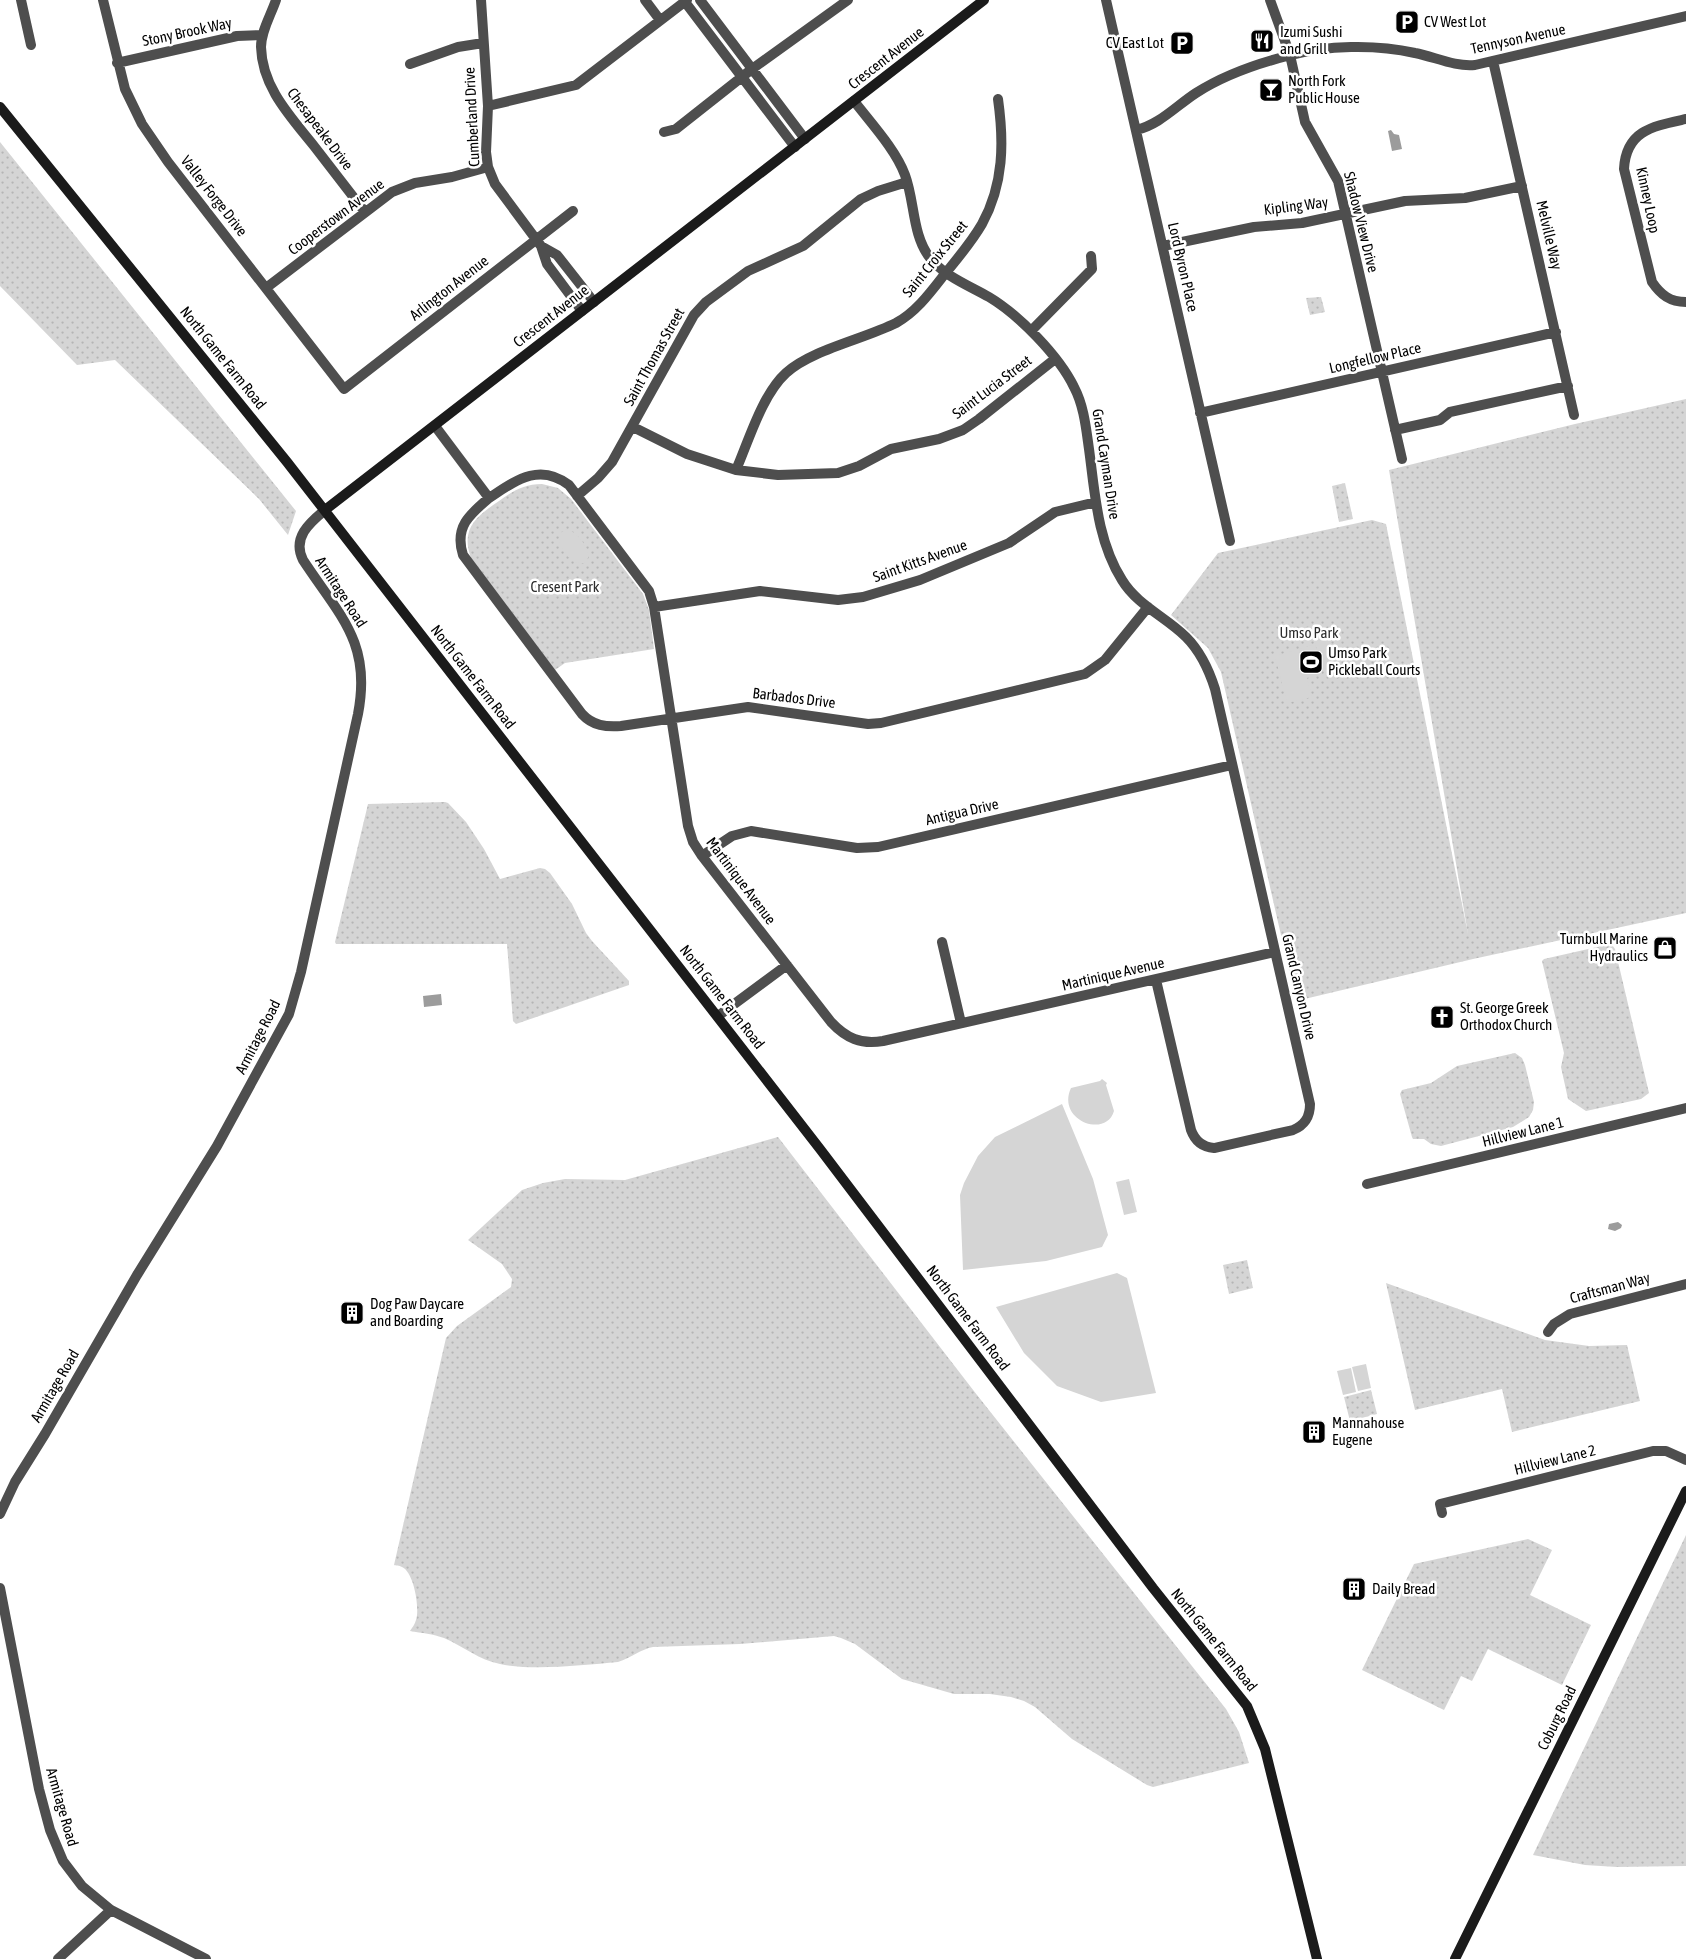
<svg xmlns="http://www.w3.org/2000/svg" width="1686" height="1959" viewBox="0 0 1686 1959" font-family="'Asap Condensed',sans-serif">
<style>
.grass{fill:url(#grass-dots)}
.pitch{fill:#d5d5d5}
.water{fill:#9c9c9c}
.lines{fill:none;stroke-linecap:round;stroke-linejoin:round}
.street{stroke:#4e4e4e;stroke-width:10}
.secondary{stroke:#1b1b1b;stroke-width:10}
.labels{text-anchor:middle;stroke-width:5;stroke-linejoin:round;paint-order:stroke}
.poi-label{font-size:15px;fill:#000;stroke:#fff;text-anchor:start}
.street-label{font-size:15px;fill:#000;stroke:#fff}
.park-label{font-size:15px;fill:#2c2c2c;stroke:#fff}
</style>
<defs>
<pattern id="grass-dots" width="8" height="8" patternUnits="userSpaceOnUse" patternTransform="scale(1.25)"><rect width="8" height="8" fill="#d5d5d5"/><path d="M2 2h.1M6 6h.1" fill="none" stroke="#b5b5b5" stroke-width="1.8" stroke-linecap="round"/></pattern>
</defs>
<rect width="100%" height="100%" fill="#fff"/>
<path class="grass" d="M0,142L296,511L288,535L259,499L115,360L77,365L0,286Z
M1321,297L1325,312L1310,315L1306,298Z
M1686,399V913L1473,959L1296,1001L1221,672L1208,648L1171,615L1218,553L1372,520L1386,524L1468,934L1389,470L1575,424Z
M1345,483L1353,519L1339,522L1332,486Z
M542,484L558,488L571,499L643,594L649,610L654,649L565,663L555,670L471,558C460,528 477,516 499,501C513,491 524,484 542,484Z
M445,802L448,803L466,822L484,849L500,879L540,868L545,869L550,873L572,904L586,933L592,941L629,981V985L516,1024L513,1021L507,944H336L335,942L368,804Z
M1606,945H1612L1615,949L1649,1093L1641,1099L1586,1111L1568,1099L1561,1067L1564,1053L1542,961L1544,959Z
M1515,1053L1522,1058L1525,1065L1534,1102L1533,1110L1529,1117L1513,1127L1441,1146L1431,1144L1424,1139H1413L1412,1137L1400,1094L1402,1090L1431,1083L1457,1066Z
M778,1137L977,1395L1226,1709L1239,1732L1249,1763L1153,1787L1147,1785L1072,1739L1035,1707L1024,1701L1011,1697L990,1694H954L902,1679L855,1644L841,1638L834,1636L740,1644L653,1647C641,1649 631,1658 618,1662C584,1665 533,1671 500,1664C479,1660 463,1646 444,1638C433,1634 422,1633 410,1631C412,1628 415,1624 416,1620C420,1609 414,1572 402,1567C399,1565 396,1566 394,1565L446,1338L457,1326L511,1287L512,1279L502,1264L468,1240L522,1190L543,1183L565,1179L625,1180Z
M1247,1260L1253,1288L1229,1294L1223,1265Z
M1386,1283L1545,1340L1589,1346L1627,1345L1640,1401L1512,1432L1502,1389L1415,1410Z
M1371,1390L1377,1414L1350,1421L1344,1397Z
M1686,1535V1866L1617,1867L1585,1865L1533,1855Z
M1528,1539L1552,1550L1530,1595L1591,1625L1562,1685L1488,1649L1472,1681L1461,1676L1444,1710L1362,1670L1414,1564Z"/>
<path class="pitch" d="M567,529C577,532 590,548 588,558L584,563C571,565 565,552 559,543L560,533Z
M1329,638L1337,666L1322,670L1315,642Z
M1315,644L1322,674L1307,678L1312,697L1287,703L1275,656Z
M1102,1079L1107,1083L1106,1085L1114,1111C1106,1139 1056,1120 1071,1088L1100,1081Z
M1062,1104L1093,1179L1108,1235L1102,1247L1046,1261L963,1270L960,1195L964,1183L978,1156L995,1137Z
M1129,1179L1137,1212L1124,1215L1116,1182Z
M1117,1273L1127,1278L1156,1393L1101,1402L1057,1386L1024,1353L996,1307Z
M1366,1364L1371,1388L1358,1391L1352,1367Z
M1351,1368L1356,1392L1343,1395L1337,1371Z"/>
<path class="water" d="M1391,130L1394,134L1399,135L1402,149L1392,151L1388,131Z
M441,994L442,1005L424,1007L423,996Z
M1618,1222L1622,1225L1621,1228L1615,1231L1608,1229L1609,1224Z"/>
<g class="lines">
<path class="street" d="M21,0L31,45
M103,0L125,89L142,124L168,162L344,389L573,211
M276,0C271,15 261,31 261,47C262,87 290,116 314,146C331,168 348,190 365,212
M481,0L488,106L486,152L488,167L495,184L541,246L547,264L582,311
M645,0L660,20
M700,0L805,139
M1106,0L1230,541
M1270,0L1290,55L1305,122L1338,181L1402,459
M685,2L795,147
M1493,61L1574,415
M117,63L237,36L263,35
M410,64L458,47L483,43
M854,101C871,123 896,150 905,175C915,202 912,235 930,258C944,276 970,286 989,297C1019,315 1059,356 1074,387C1084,406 1086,428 1089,449C1095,493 1097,540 1122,580C1137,605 1166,617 1186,637C1201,652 1209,670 1215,689L1310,1104C1310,1117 1305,1125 1293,1130L1214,1148C1202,1147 1195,1141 1191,1130L1156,980
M488,106L576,85L687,0
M1686,119C1654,126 1626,130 1624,169L1652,282C1661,295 1670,302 1686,302
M1136,130C1159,125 1176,106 1196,93C1224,75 1256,64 1287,56C1327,45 1375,44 1415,53C1435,57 1455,67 1475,65L1686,16
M664,132L676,129L752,69L848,0
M541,246L557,255L594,302
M1163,246L1254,227L1302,223L1405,201L1465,198L1522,186
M266,288L392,192L415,183L452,177L488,167
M1031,331L1092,269L1091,256
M1200,413L1556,332
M435,426L489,498C515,481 539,462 569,485L649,591L654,607L688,826L693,842L702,856L831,1022C846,1038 861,1045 883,1041L1275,952
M633,427L687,454L736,470L778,475L838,473L859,466L891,449L939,439L963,430L979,419L1055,359
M1395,430L1440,420L1450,412L1568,386
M736,470C749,440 762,395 786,373C811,350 864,339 896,323C916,312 930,293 944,275C957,259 971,243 982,224C1004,184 1004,142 998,99
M577,496L598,478L612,462L694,315L706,302L748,271L803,246L861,199L878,191L907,182
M489,498C470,514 454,527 463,555L582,714C593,726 606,727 621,726L748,707L868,724L881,723L1085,674L1105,660L1148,607
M654,607L760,591L838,600L863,597L920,580L1009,543L1055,512L1096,502
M702,856L732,836L751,831L857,848L878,847L1232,765
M942,942L961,1023
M718,1016L787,965
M1367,1184L1686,1108
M1548,1332L1554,1324L1570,1314L1686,1284
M1442,1513L1440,1504L1653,1451H1666L1686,1460
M0,1514L15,1482L45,1434L137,1275L217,1146L289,1014L301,972L358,714C372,642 339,615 303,560C292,538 309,523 325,510
M0,1588L39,1789L50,1830L63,1861L82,1886L111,1910L206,1959
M58,1959L111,1910"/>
<path class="secondary" d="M0,107L287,462L820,1149L1153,1588L1247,1706L1265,1749L1317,1959
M325,510L984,0
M1455,1959L1686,1491"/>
</g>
<defs>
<g id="parking-square" transform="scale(1.25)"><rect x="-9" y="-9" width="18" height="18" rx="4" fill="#000" stroke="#fff"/><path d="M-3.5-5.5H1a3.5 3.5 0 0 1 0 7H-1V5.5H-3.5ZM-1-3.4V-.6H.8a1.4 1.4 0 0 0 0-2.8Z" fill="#fff"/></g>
<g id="restaurant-square" transform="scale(1.25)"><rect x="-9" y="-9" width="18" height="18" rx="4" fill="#000" stroke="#fff"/><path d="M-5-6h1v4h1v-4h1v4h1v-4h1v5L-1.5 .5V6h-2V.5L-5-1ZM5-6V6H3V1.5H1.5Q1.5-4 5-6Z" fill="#fff"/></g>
<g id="bar-square" transform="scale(1.25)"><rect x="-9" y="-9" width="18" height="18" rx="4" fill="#000" stroke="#fff"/><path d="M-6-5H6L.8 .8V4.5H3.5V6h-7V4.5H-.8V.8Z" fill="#fff"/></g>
<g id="stadium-square" transform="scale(1.25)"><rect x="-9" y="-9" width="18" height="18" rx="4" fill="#000" stroke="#fff"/><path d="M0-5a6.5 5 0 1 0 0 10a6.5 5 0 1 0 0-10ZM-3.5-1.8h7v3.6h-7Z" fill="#fff"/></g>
<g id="shop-square" transform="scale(1.25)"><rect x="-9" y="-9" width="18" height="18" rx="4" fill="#000" stroke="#fff"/><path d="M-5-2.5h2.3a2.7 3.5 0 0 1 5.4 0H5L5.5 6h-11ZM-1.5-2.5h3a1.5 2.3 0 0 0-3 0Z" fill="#fff"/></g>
<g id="church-square" transform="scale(1.25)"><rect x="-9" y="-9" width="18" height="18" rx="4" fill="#000" stroke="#fff"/><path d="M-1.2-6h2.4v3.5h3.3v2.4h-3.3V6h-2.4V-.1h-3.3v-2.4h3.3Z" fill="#fff"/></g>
<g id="building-square" transform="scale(1.25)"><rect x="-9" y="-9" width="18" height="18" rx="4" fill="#000" stroke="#fff"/><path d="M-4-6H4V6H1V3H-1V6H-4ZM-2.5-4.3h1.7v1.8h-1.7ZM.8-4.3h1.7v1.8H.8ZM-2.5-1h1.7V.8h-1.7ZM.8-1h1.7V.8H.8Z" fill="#fff"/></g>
</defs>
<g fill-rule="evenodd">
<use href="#parking-square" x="1407" y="22"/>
<use href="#restaurant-square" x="1262" y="41"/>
<use href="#parking-square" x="1182" y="43"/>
<use href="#bar-square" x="1271" y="90"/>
<use href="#stadium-square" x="1311" y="662"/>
<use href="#shop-square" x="1665" y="948"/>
<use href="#church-square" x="1442" y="1017"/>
<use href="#building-square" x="352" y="1313"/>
<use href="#building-square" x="1314" y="1432"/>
<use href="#building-square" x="1354" y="1589"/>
</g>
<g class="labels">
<g class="poi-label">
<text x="1424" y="27">CV West Lot</text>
<text x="1280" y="37">Izumi Sushi<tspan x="1280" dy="17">and Grill</tspan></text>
<text x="1164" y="48" text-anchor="end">CV East Lot</text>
<text x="1288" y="86">North Fork<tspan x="1288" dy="17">Public House</tspan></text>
<text x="1328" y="658">Umso Park<tspan x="1328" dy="17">Pickleball Courts</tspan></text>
<text x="1648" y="944" text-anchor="end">Turnbull Marine<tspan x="1648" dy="17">Hydraulics</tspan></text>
<text x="1460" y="1013">St. George Greek<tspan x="1460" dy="17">Orthodox Church</tspan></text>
<text x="370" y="1309">Dog Paw Daycare<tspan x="370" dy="17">and Boarding</tspan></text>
<text x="1332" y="1428">Mannahouse<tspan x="1332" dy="17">Eugene</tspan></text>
<text x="1372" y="1594">Daily Bread</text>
</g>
<g class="street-label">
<text transform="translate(187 32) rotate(-12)" y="5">Stony Brook Way</text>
<text transform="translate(1518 39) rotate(-12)" y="5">Tennyson Avenue</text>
<text transform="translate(886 58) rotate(-38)" y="5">Crescent Avenue</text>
<text transform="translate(472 117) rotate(-93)" y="5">Cumberland Drive</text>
<text transform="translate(320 129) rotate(53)" y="5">Chesapeake Drive</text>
<text transform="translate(214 196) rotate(52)" y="5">Valley Forge Drive</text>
<text transform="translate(1648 200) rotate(78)" y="5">Kinney Loop</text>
<text transform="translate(1296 206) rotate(-7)" y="5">Kipling Way</text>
<text transform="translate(336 217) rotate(-37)" y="5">Cooperstown Avenue</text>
<text transform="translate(1361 222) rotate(76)" y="5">Shadow View Drive</text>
<text transform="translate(1549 235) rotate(77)" y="5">Melville Way</text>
<text transform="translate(935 259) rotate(-51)" y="5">Saint Croix Street</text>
<text transform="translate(1183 267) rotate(77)" y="5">Lord Byron Place</text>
<text transform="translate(449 288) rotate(-38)" y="5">Arlington Avenue</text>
<text transform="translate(551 316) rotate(-38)" y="5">Crescent Avenue</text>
<text transform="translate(654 357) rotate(-61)" y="5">Saint Thomas Street</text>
<text transform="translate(223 358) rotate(51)" y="5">North Game Farm Road</text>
<text transform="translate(1375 358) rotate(-13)" y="5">Longfellow Place</text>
<text transform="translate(992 387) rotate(-37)" y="5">Saint Lucia Street</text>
<text transform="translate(1106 464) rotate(81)" y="5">Grand Cayman Drive</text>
<text transform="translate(920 561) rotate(-20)" y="5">Saint Kitts Avenue</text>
<text transform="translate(341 592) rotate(57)" y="5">Armitage Road</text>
<text transform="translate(473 677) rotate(52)" y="5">North Game Farm Road</text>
<text transform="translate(794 698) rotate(7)" y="5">Barbados Drive</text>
<text transform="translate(962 812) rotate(-13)" y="5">Antigua Drive</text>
<text transform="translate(741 881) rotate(53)" y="5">Martinique Avenue</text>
<text transform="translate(1113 974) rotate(-13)" y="5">Martinique Avenue</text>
<text transform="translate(1299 987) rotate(77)" y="5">Grand Canyon Drive</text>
<text transform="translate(722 997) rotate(52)" y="5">North Game Farm Road</text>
<text transform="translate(258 1037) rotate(-63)" y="5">Armitage Road</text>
<text transform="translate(1523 1132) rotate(-14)" y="5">Hillview Lane 1</text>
<text transform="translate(1610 1288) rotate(-15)" y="5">Craftsman Way</text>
<text transform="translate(968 1318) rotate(53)" y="5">North Game Farm Road</text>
<text transform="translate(55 1386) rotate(-60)" y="5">Armitage Road</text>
<text transform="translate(1555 1460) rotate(-14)" y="5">Hillview Lane 2</text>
<text transform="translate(1214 1640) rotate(51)" y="5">North Game Farm Road</text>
<text transform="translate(1557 1718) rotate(-64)" y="5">Coburg Road</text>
<text transform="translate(62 1807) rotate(74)" y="5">Armitage Road</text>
</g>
<g class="park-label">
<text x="565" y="592">Cresent Park</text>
<text x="1309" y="638">Umso Park</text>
</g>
</g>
</svg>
